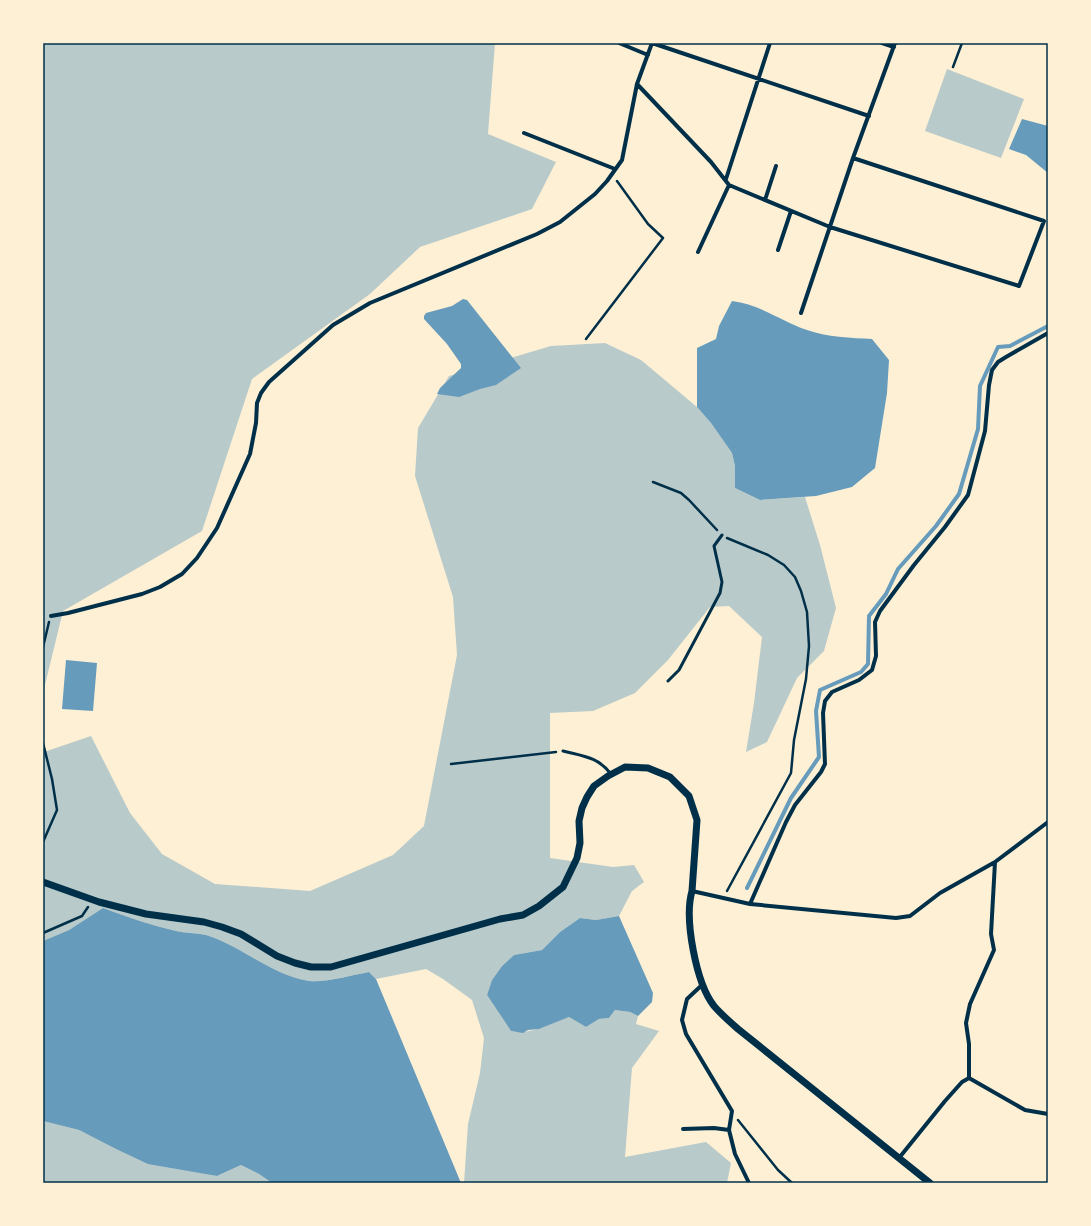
<svg xmlns="http://www.w3.org/2000/svg" width="1091" height="1226" viewBox="0 0 1091 1226" font-family="Signika,sans-serif">
<style>
.green{fill:#b9caca}
.water{fill:#669bbc}
.lines{fill:none;stroke-linecap:round;stroke-linejoin:round}
.stream{stroke:#669bbc;stroke-width:4}
.path{stroke:#003049;stroke-width:2.5}
.service{stroke:#003049;stroke-width:3}
.minor{stroke:#003049;stroke-width:4}
.tertiary{stroke:#003049;stroke-width:7}
.neatline{fill:none;stroke:#003049;stroke-width:1.5}
</style>
<rect width="100%" height="100%" fill="#fdf0d5"/>
<path class="green" d="M43,43H495L488,134L556,162L532,209L420,247L370,294L252,379L202,531L63,611L43,693Z
M947,69L1024,99L1001,158L925,131Z
M605,343L641,360L697,407L711,423L732,453L735,466V488L760,500L805,497L820,545L836,608L824,651L797,678L767,742L746,752L754,703L762,637L729,606L710,607L668,660L635,693L593,711L550,713V858L613,867L634,865L644,882L632,891L619,916L596,920L580,918L560,932L542,950L514,955L502,966L492,980L487,995L511,1031C532,1035 549,1024 569,1017L586,1027L599,1019L609,1018L615,1010L630,1012L638,1016L636,1024L659,1031L632,1068L625,1157L706,1142L731,1163L727,1183H464L468,1124L480,1073L484,1038L472,1000L443,979L426,969L376,979L369,972C353,975 323,983 309,981C271,975 242,946 206,935C196,933 185,933 176,931C151,925 127,917 103,908L69,930L43,941V750L44,752L91,736L130,813L162,854L215,884L310,891L393,855L424,826L457,655L453,597L415,476L418,428L449,376L551,346Z
M43,1121L79,1130L112,1147L186,1170L217,1176L241,1165L259,1174L272,1183H43Z"/>
<path class="water" d="M1022,119L1048,126V173L1026,155L1009,149Z
M463,299L467,300L521,368L496,385L480,389L459,397L437,394L440,388L461,368V364L447,344L424,319V316L426,313L452,306Z
M732,301C759,304 781,321 807,330C826,337 852,338 872,339L889,360L887,393L875,468L852,487L816,496L760,500L735,488V466L732,453L711,423L697,407V348L716,339L719,326Z
M66,660L97,663L93,711L62,709Z
M103,908C127,917 151,925 176,931C185,933 196,933 206,935C242,946 271,975 309,981C324,983 353,975 369,972L376,979L461,1183H272L259,1174L241,1165L217,1176L148,1164L112,1147L79,1130L43,1121V941L69,930Z
M619,916L653,993L652,1002L638,1016L630,1012L615,1010L609,1018L599,1019L586,1027L569,1017L539,1029L528,1030L523,1033L511,1031L487,995L492,980L502,966L514,955L542,950L560,932L580,918L596,920Z"/>
<g class="lines">
<path class="stream" d="M747,888L791,798L819,757L816,711L820,690L861,672L868,664L869,616L886,594L898,569L936,526L959,494L978,429L980,386L998,347L1010,346L1048,326"/>
<path class="path" d="M953,67L962,43
M586,339L663,238L648,224L617,181
M653,482L681,493L689,500L717,530
M43,647L49,622
M43,743L52,779L57,810L43,842
M451,764L556,752
M727,891L791,773L794,740L806,679L809,646L807,612L801,591L795,577L784,565L768,555L727,538
M43,933L82,916L88,907
M738,1120L778,1170L792,1183"/>
<path class="service" d="M668,681L679,670L720,593L722,582L714,546L722,535
M563,751C582,756 598,757 610,773"/>
<path class="minor" d="M619,43L648,55
M652,43L869,116
M882,43L894,47
M637,84L711,162L729,185L830,227L1019,286L1044,221L853,158
M524,133L615,169
M726,179L770,43
M765,200L776,166
M778,250L791,211
M698,252L729,185
M801,313L853,158L895,43
M51,616L68,613L142,594L160,587L182,574L197,558L217,528L250,454L256,423L257,403L261,393L269,382L333,325L370,303L537,234L560,222L595,194L607,181L622,160L637,84L652,43
M692,891L750,904L896,918L910,916L940,893L995,862L1048,822
M750,904L786,822L795,805L821,772L825,764L823,713L825,701L832,692L859,680L872,670L876,656L875,622L880,611L914,565L945,527L968,495L985,431L989,385L992,370L998,362L1006,357L1048,333
M703,984L687,999L682,1020L686,1034L732,1111L729,1130L735,1154L749,1183
M969,1078V1044L966,1023L970,1004L994,950L991,934L995,862
M683,1129L714,1128L729,1130
M899,1158L945,1101L962,1082L969,1078L1025,1110L1048,1114"/>
<path class="tertiary" d="M43,882L99,902L146,914L204,922L222,927L241,934L277,956L295,963L311,967H331L500,919L523,915L539,906L563,887L577,858L580,843L579,821L582,808L587,797L594,786L608,776L625,767L648,768L670,777L689,796L697,820L692,891C684,919 696,983 714,1006C721,1014 730,1022 738,1029L930,1183"/>
</g>
<rect width="1091" height="1226" fill="none" stroke="#fdf0d5" stroke-width="88"/>
<rect x="44" y="44" width="1003" height="1138" class="neatline"/>
</svg>
